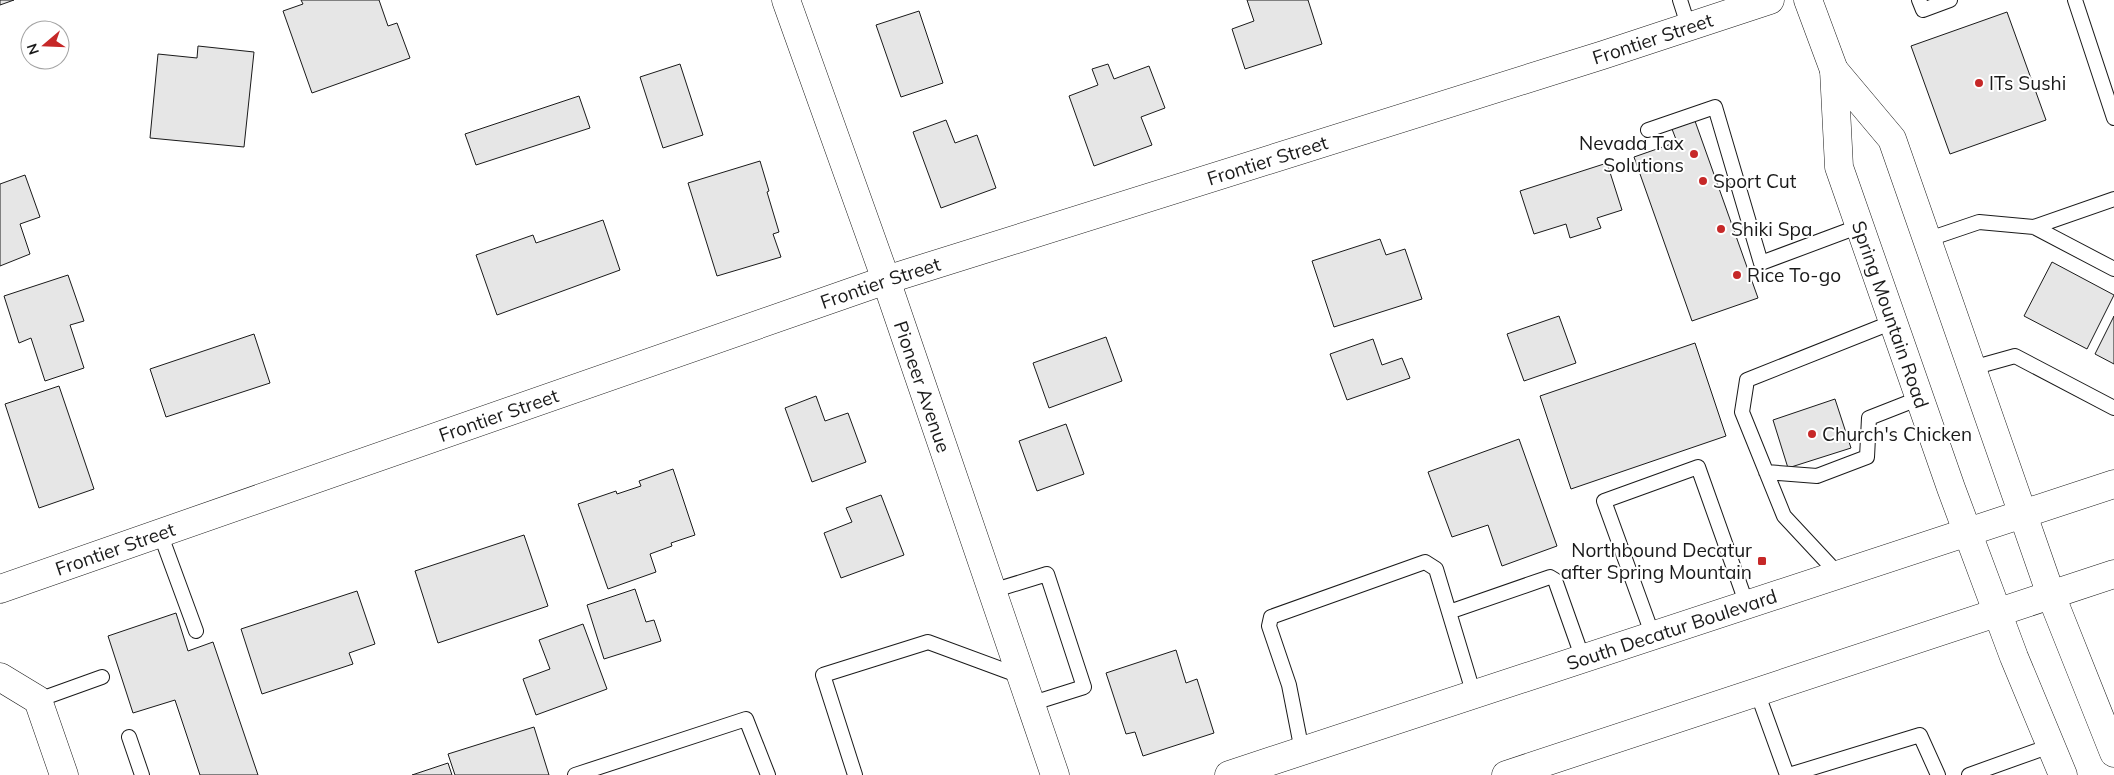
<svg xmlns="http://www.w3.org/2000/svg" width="2114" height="775" viewBox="0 0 2114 775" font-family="Mulish,sans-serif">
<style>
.building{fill:#e6e6e6;stroke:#1a1a1a}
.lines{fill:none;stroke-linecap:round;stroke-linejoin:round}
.lane-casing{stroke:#1a1a1a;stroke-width:16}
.street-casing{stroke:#1a1a1a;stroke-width:29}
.secondary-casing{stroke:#1a1a1a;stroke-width:29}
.primary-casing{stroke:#1a1a1a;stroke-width:29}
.lane{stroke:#fff;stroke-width:14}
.street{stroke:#fff;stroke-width:28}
.secondary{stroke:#fff;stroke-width:28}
.primary{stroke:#fff;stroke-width:28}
.poi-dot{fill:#c62828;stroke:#fff;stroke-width:2}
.labels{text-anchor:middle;stroke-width:4;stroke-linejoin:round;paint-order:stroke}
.street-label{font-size:19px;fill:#1a1a1a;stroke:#fff}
.poi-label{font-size:19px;fill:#1a1a1a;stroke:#fff;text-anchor:start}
</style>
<rect width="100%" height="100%" fill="#fff"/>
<path class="building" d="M0,0H14L0,5Z
M301,0H379L388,26L397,23L410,58L312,93L283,11L303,4Z
M1247,0H1308L1322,44L1245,69L1232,29L1254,21Z
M919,11L943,83L901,97L876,25Z
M2007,12L2046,120L1950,154L1911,46Z
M198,46L254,52L244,147L150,138L158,54L197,58Z
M680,64L703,135L663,148L640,77Z
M1108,64L1114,79L1149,66L1165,108L1141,117L1152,145L1094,166L1069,96L1098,85L1092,69Z
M579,96L590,128L476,165L465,134Z
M946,120L955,143L977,135L996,188L941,208L913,132Z
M1695,121L1758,298L1692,321L1634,157L1677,142L1672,129Z
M760,161L769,191L767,192L779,232L773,234L781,257L717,276L688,183Z
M1607,163L1622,210L1597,218L1601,228L1570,238L1566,224L1534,234L1520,191Z
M25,175L40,217L20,224L30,254L0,266V184Z
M603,220L620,270L497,315L476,255L533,235L536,243Z
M1380,239L1386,255L1405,249L1422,299L1334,327L1312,261Z
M2052,262L2114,295L2087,349L2024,316Z
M68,275L84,321L70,325L84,368L45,381L31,338L19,343L4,296Z
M1559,316L1576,363L1524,381L1507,334Z
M2114,316V364L2095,354Z
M254,334L270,383L166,417L150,369Z
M1106,337L1122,381L1049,408L1033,363Z
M1373,339L1382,365L1402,358L1410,378L1347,400L1330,354Z
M1695,343L1726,436L1571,489L1540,396Z
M59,386L94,489L39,508L5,404Z
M816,396L825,421L848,413L866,462L812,482L785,408Z
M1835,399L1851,448L1788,468L1773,420Z
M1066,424L1084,474L1037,491L1019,441Z
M1519,439L1557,546L1502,566L1488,525L1452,537L1428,472Z
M673,469L695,535L671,543L672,546L650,554L656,572L608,589L578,504L616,491L617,494L641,486L639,481Z
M881,495L904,555L841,578L824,533L852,522L846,508Z
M524,535L548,606L438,643L415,571Z
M635,589L646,622L654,620L661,641L604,659L587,605Z
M357,591L375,644L349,653L353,664L262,694L241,629Z
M176,613L188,651L213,642L258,775H200L175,700L133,713L108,636Z
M583,624L607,689L536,715L523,679L550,669L539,640Z
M1176,650L1186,683L1197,679L1214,733L1143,756L1135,732L1126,734L1106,673Z
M534,727L549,775H455L448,754Z
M448,763L452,775H412Z"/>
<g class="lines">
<g class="lane-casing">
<path id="lane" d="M1680,0L1689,28
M1919,0L1923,10L1950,0
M2075,0L2114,118
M1648,130L1715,107L1761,263L1860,226
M2034,227L2114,269
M1926,240L1979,222L2034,227L2114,199
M1972,368L2015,356L2114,408
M1766,472L1817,476L1867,457L1869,418L1920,398
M160,533L196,631
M1839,575L1784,516L1742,412L1747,380L1893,322
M992,591L1047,574L1084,687L1030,704
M1449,612L1550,577L1555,580L1583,659
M1653,636L1604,501L1698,467L1747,605
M1757,692L1787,775
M38,700L102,677
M129,737L142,775
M1302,751L1289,685L1269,626L1271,617L1425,562L1436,569L1474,695
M575,775L746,719L768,775
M855,775L823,675L928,642L1020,676
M1789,775L1920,735L1938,775
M1969,775L2050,746"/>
</g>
<g class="street-casing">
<g id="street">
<path id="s1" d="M786,0L886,280L1055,775"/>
<path id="s2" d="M0,589L886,280L1603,55L1770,0"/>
</g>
</g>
<g class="secondary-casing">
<g id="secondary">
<path id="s3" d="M1808,0L1834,70L1839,167L1951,488L2014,657L2063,775"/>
<path d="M1834,70L1892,139L2051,595L2114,753"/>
</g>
</g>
<g class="primary-casing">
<g id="primary">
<path d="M0,677L38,700L64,775"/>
<path id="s4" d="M1229,775L2114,484"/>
<path d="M1506,775L2114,574"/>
</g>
</g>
<use href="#lane" class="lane"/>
<use href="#street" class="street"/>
<use href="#secondary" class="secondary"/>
<use href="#primary" class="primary"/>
</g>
<g class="poi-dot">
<circle cx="1979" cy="83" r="5"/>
<circle cx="1694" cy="154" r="5"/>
<circle cx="1703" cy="181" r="5"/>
<circle cx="1721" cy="229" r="5"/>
<circle cx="1737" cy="275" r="5"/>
<circle cx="1812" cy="434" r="5"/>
<rect x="1757" y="556" width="10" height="10" rx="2.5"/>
</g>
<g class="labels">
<g class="street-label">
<text dy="7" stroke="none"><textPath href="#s2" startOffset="1742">Frontier Street</textPath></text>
<text dy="7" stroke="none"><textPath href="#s2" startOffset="1338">Frontier Street</textPath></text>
<text dy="7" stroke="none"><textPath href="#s2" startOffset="932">Frontier Street</textPath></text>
<text dy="7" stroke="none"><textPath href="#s3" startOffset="328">Spring Mountain Road</textPath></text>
<text dy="7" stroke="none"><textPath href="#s1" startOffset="410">Pioneer Avenue</textPath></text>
<text dy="7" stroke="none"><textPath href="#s2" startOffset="528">Frontier Street</textPath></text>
<text dy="7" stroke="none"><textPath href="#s2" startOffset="122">Frontier Street</textPath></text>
<text dy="7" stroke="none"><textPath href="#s4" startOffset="466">South Decatur Boulevard</textPath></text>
</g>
<g class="poi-label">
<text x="1989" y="90">ITs Sushi</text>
<text x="1684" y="150" text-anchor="end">Nevada Tax<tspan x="1684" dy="22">Solutions</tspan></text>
<text x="1713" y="188">Sport Cut</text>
<text x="1731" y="236">Shiki Spa</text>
<text x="1747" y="282">Rice To-go</text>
<text x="1822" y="441">Church's Chicken</text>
<text x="1752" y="557" text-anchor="end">Northbound Decatur<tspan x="1752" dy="22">after Spring Mountain</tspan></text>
</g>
</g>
<g transform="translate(45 45) rotate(251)"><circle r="24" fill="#ffffff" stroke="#a3a3a3"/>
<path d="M0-4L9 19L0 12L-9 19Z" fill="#c62828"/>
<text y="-8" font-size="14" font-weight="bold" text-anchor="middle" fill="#1a1a1a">N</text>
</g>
</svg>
